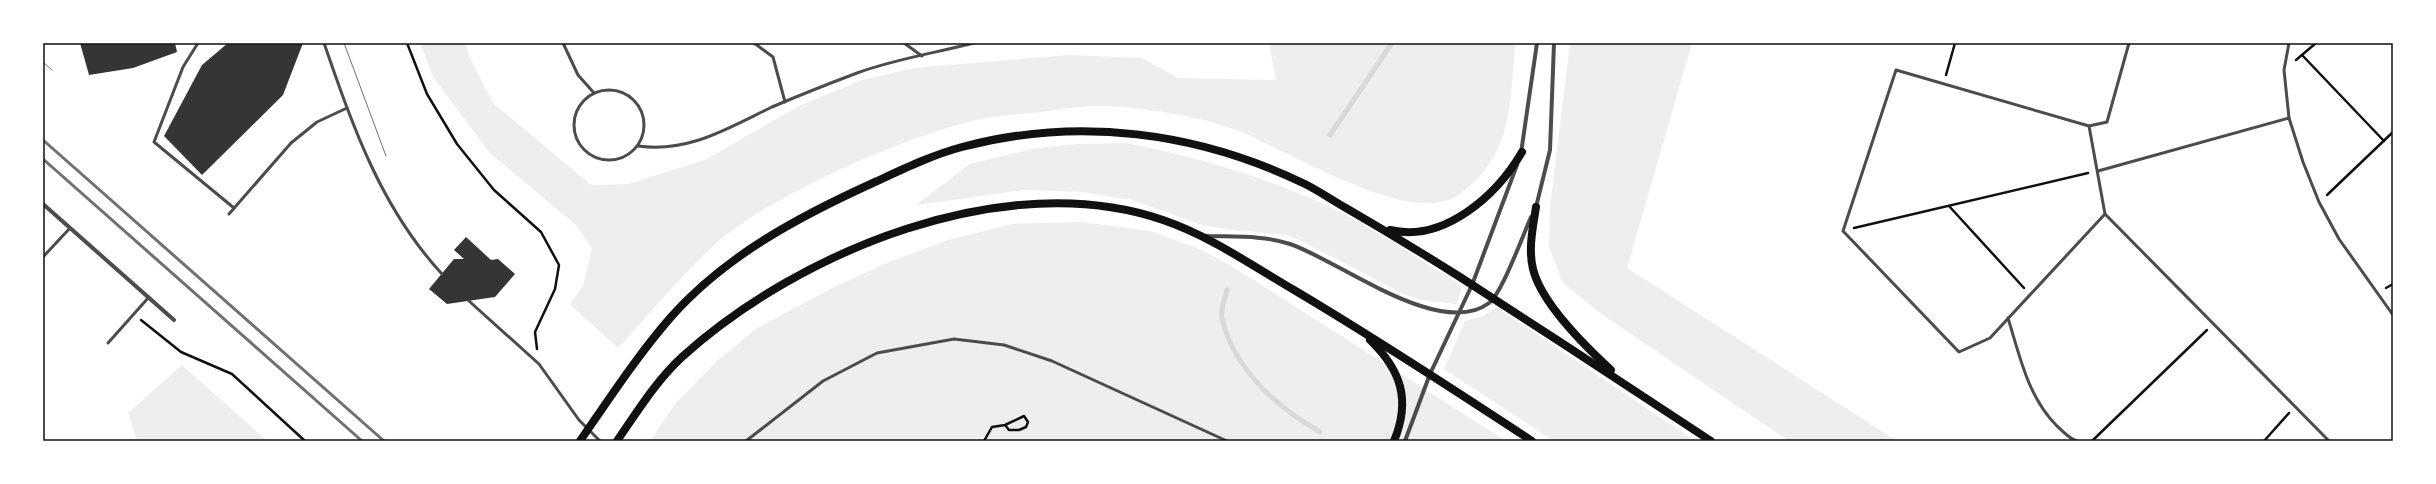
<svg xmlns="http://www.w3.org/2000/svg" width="2436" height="484" font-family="'Times New Roman',serif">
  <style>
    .green { fill: #eee }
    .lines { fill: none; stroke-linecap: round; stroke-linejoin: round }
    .stream { stroke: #d9d9d9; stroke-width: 5 }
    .building { fill: #353535 }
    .path { stroke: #111; stroke-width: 2.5 }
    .service { stroke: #4c4c4c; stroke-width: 3 }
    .minor { stroke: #4c4c4c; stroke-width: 4 }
    .secondary { stroke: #111; stroke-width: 8 }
    .tram { stroke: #707070; stroke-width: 1 }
    .rail { stroke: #707070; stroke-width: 3 }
    .neatline { fill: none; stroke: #111; stroke-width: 1.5 }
  </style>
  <rect width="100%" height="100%" fill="#fff"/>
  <g class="green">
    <path d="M420 43H465L470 58 493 103 591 185 628 184 705 160 801 105 862 80 914 68 1069 55 1142 58 1178 78 1276 80 1269 43H1515C1511 91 1513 141 1478 178 1470 186 1462 194 1451 199 1401 221 1289 151 1239 131 1201 116 1133 105 1092 106 1072 107 1051 111 1031 113 1013 115 994 116 976 120 921 134 867 156 816 181 783 198 749 216 721 239 684 272 652 311 618 348L570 304 583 286 592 248 577 226 489 152 433 77Z"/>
    <polygon points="1570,43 1692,43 1627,268 1897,441 1789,441 1603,315 1563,283 1549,247 1550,207"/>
    <path d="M1126 143C1199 157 1273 179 1340 212 1380 232 1423 262 1462 286L1457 304 1422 300 1403 294 1302 241 1286 235 1224 229 1199 224 1132 200 1081 192 1025 190 916 205 970 164 1031 149 1077 144Z"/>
    <polygon points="1080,222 1150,231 1200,249 1233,267 1506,441 650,441 675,404 717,361 756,329 832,288 889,262 948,240 1011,224"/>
    <polygon points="1496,307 1695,441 1554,441 1444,369 1465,321 1484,316"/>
    <polygon points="182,365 267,441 137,441 128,413"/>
  </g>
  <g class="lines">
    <g class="stream">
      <polyline points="1330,135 1392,43"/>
      <path d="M1227 290C1225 299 1220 310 1222 319 1235 370 1277 407 1320 432"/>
    </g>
  </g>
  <g class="building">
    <polygon points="80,43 175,43 177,52 133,68 89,75"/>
    <polygon points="228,43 303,43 283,95 202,175 164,136 202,65"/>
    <polygon points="466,237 491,260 498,259 515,274 495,297 447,304 429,289 454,259 464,259 454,250"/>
  </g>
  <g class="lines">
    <g class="path">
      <polyline points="407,43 427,94 457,144 494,190 541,232 559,265 555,289 535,332 537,349"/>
      <polyline points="2302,55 2384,141"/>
      <polyline points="2296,60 2316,43"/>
      <polyline points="1946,75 1955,43"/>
      <polyline points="2327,195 2393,132"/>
      <polyline points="1949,206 2024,288"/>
      <polyline points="1854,228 2088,173"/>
      <polyline points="2386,288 2393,284"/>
      <polyline points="141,320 181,352 232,374 305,441"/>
      <polyline points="984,441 992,427 1005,425 1024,416 1028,422 1026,427 1019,430 1009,430 1005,425"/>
      <polyline points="2092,441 2207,330"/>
      <polyline points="2264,441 2289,413"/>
    </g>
    <g class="service">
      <polyline points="198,43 183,67 154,142 234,208"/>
      <path d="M324 43C353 127 381 208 442 274"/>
      <polyline points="563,43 578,75 594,93"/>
      <polyline points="754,43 773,57 785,102"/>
      <polyline points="904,43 922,56"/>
      <polyline points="2289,43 2284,70 2289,118 2303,162 2319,202 2339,239 2393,315"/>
      <polygon points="1896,70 2089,126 2105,214 1990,338 1959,352 1843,231"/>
      <circle cx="609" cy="125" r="35"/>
      <polyline points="2089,126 2107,122 2129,43"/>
      <path d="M638 146C689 153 728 128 772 107 800 95 828 84 857 73 895 59 935 53 974 43"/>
      <polyline points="2098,171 2289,118"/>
      <polyline points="229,214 291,143 317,122 347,108"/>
      <polyline points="2105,214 2329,441"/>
      <polyline points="43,257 70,228"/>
      <polyline points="469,301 539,364 579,420 600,441"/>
      <path d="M2008 318C2020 357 2028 397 2057 426 2064 432 2068 438 2077 441"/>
      <polyline points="108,343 149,297"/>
      <polyline points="746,441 823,381 877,353 954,339 1004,345 1052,361 1227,441"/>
    </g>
    <g class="minor">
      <polyline points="1521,153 1537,43"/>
      <polyline points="43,204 174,320"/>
      <polyline points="1536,207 1550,150 1554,43"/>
      <path d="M1206 236C1233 237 1264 235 1290 244 1338 260 1440 340 1489 303 1502 293 1523 235 1531 217"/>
      <polyline points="1405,441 1430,374 1472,285 1517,165"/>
    </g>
    <g class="secondary">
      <path d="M1536 207C1533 227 1528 249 1533 269 1541 302 1585 346 1611 370"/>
      <path d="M1390 230C1444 243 1497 195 1522 152"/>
      <path d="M1370 340C1401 370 1411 400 1394 441"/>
      <path d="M580 441C609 399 637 356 671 317 726 255 800 216 875 182 903 169 932 155 962 147 1078 116 1198 132 1305 184 1319 191 1332 200 1346 208 1384 230 1422 253 1460 277 1544 331 1628 386 1711 441"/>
      <path d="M617 441C637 412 656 381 682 357 799 251 1006 166 1163 220 1210 236 1251 265 1294 290 1375 338 1453 389 1532 441"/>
    </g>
    <g class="tram">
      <polyline points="344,43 386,156"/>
      <polyline points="43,62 52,70"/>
    </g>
    <g class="rail">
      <polyline points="43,140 384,441"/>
      <polyline points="43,159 362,441"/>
    </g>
  </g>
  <rect width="2436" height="484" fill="none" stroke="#ffffff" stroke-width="88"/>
  <rect x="44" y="44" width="2348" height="396" class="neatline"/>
</svg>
